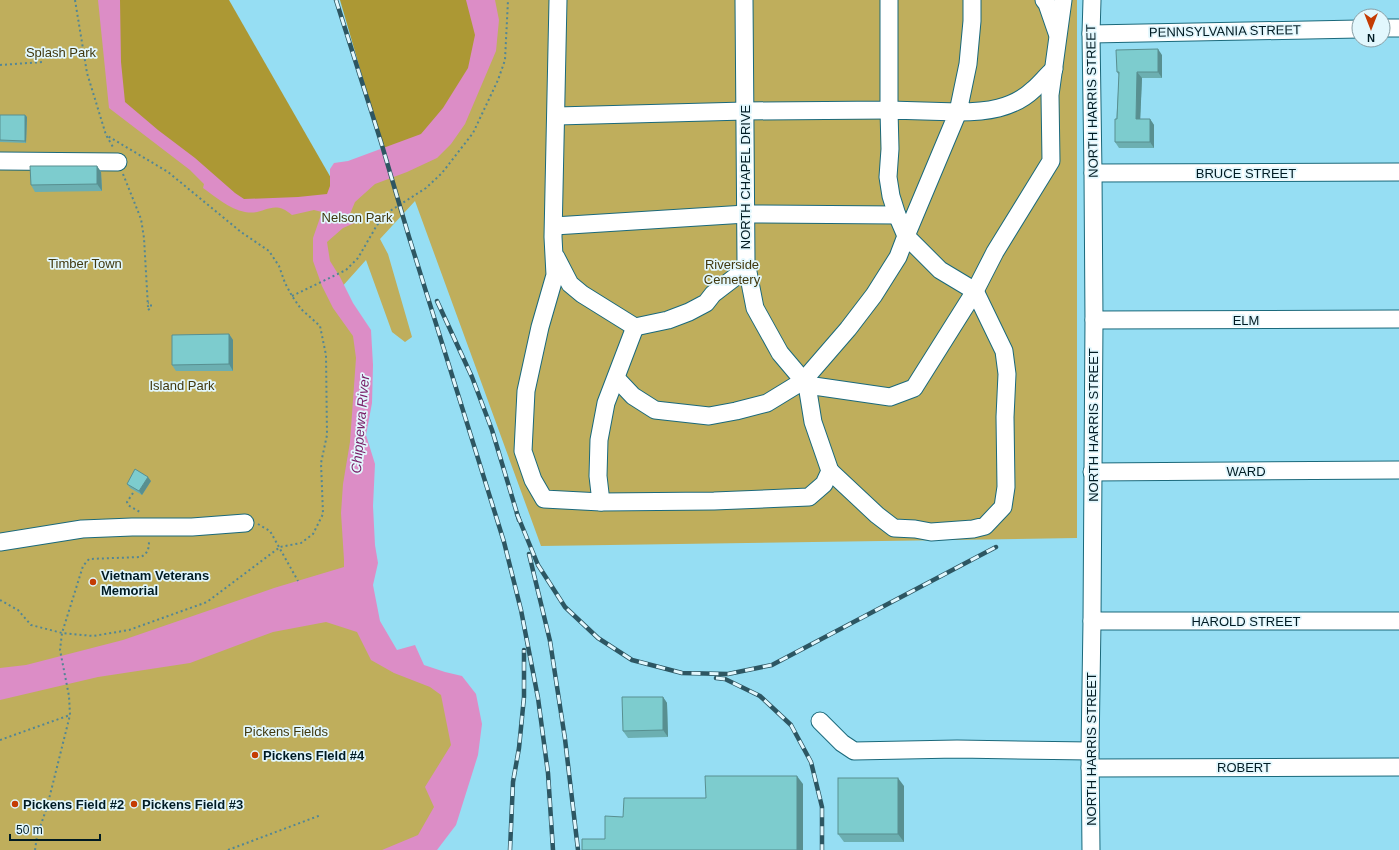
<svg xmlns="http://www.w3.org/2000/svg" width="1399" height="850" font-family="Helvetica,sans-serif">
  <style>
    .green { fill: #bfae5c }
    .forest { fill: #ac9834 }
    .water { fill: #dc8dc6 }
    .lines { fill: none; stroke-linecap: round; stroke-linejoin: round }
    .minor-casing { stroke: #1b697b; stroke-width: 19 }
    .path { stroke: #528695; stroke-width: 2; stroke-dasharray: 2 3; stroke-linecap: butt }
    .minor { stroke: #fff; stroke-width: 17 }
    .rail-casing { stroke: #2d5662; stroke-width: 4.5 }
    .rail { stroke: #e2f7fd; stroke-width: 3; stroke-dasharray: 9; stroke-linecap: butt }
    .wall { fill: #6cafb1 }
    .shaded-wall { fill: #588f90 }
    .building { fill: #7dccce; stroke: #588f90 }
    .poi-dot { fill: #c43c04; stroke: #e2f7fd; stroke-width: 1.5 }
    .labels { text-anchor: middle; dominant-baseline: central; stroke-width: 3.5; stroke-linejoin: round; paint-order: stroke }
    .street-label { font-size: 13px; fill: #001b23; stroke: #e2f7fd }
    .park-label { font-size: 13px; fill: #41380e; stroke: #e2f7fd }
    .poi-label { font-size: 13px; font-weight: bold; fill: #001b23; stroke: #e2f7fd; text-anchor: start }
    .water-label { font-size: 14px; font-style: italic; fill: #781c66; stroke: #e2f7fd }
  </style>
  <rect width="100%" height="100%" fill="#96def3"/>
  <polygon class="green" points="0,0 105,0 243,204 401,158 484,0 1077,0 1077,538 541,546 415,201 380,239 388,254 412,337 405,342 392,332 366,260 340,289 369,339 352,512 378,653 459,689 472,725 420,841 400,850 0,850"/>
  <g class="forest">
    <polygon points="105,0 229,0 339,192 329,199 242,204 116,106"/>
    <polygon points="340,0 484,0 467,91 388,165"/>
  </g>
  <path class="water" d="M98 0H120L121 62 125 102 158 130 195 158 235 193 244 199 298 197 327 194 330 186V169L334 163 348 161 421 134 443 108 468 68 475 35 466 0H495L499 20 496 51 465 124 451 144 437 158 407 172 375 184 355 202 350 214 357 222 343 228 327 242 330 261 340 277 353 303 371 330 373 365 372 403 366 435 375 464 373 506 375 545 378 563 373 585 380 621 397 650 415 645 424 665 445 672 462 676 476 694 482 724 478 755 456 825 437 850H382L418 835 434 807 425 787 451 745 441 695 430 687 394 673 371 660 357 632 326 622 273 632 190 663 98 677 0 700V668L26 665 123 640 274 588 344 567V560L341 513 343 484 350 442 356 358 353 336 333 308 322 286 313 261V238L322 212 314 210 292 215C272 198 265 216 245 212 229 209 216 197 203 188L204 184 190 170 109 108Z"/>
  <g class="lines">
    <defs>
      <g id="minor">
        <polyline points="558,0 553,237 555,275 540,327 526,391 523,451 533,480 544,499 601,502 714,501 809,497 824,484 830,471 813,422 807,385 780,353 755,308 746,262 744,0"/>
        <path d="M972 0V21L968 64 958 112C986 112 1013 109 1034 89 1041 83 1047 75 1054 69"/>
        <polyline points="1044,0 1047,4 1057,33"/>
        <polyline points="1383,28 1399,28"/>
        <polyline points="1091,34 1359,29"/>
        <polyline points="557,116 745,111 889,110 889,0"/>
        <polyline points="0,161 118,162"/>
        <polyline points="1093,173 1399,172"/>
        <polyline points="554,226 746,214 897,215"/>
        <polyline points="556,257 570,284 582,294 635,327 668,320 689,312 706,303 713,294 747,268"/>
        <polyline points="1094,320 1399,319"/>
        <polyline points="616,378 633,396 655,410 709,416 736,411 767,403 803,381 848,329 874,295 898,257 906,236 897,215 891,196 888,177 890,149 889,110 958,112 906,236 940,270 975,291 1004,351 1007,374 1005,417 1006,487 1003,507 985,526 973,529 931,532 915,529 894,528 877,515 830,471"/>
        <polyline points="807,385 890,397 914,388 975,291 995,252 1051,161 1050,95 1063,0"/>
        <polyline points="1092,472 1399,470"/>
        <polyline points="601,502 598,476 599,440 606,403 635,327"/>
        <polyline points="0,542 82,529 132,527 192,527 245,523"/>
        <polyline points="1092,621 1399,621"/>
        <polyline points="820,721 842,743 854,751 957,749 1090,751"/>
        <polyline points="1090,768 1399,767"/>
        <polyline points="1091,850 1090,751 1092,621 1094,320 1093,173 1091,34 1092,0"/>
      </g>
    </defs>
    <use href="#minor" class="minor-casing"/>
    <g class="path">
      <polyline points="75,0 87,73 106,135 113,147"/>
      <polyline points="0,65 43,62"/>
      <polyline points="123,174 141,219 144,238 148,307"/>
      <polyline points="292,296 346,270 358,258 377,225 390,211 426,188 442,173 473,133 498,80 505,60 508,0"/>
      <polyline points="148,310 151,308 151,304 148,303"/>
      <polyline points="133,493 127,502 128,505 140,512"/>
      <polyline points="258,524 270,531 298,581"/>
      <polyline points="0,600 18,610 31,625 62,633 93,636 129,630 207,602 280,547 301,543 313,534 323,514 321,463 327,435 326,355 320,326 301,309 292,296 285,283 279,266 269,251 241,232 168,172 106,135"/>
      <polyline points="0,740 70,715"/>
      <path d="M35 850 37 836 47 807 70 715 69 696 60 650 62 633 83 566 89 559 141 557C148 553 149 549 149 540"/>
      <polyline points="228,850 321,815"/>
    </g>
    <use href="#minor" class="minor"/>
    <defs>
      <g id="rail">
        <polyline points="336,0 381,142 409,237 504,542 521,610 538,698 548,773 553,850"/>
        <polyline points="437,301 472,377 492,430 519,520"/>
        <polyline points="517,514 538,565 565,607 598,638 632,660 682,673 728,674 772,665 996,547"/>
        <polyline points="529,554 550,641 565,739 578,850"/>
        <polyline points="716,678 725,679 760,696 791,725 811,762 822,807 822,850"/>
        <polyline points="510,850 513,782 519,748 524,697 524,650"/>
      </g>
    </defs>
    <use href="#rail" class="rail-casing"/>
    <use href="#rail" class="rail"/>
  </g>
  <g class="wall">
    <polygon points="1162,55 1162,78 1142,78 1140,119 1150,119 1154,125 1154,148 1119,148 1115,142 1119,75 1117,72"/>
    <polygon points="0,115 25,115 27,117 26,143 0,142"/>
    <polygon points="97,166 101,172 102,191 35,192 31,185"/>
    <polygon points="229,334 233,340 233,371 176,371 172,365"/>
    <polygon points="151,481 142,495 130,488 127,484"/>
    <polygon points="663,697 667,703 668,737 628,738 623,731"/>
    <polygon points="904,786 904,842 844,842 838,834"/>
  </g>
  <g class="shaded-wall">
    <polygon points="1158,49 1162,55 1162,78 1158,72"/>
    <polygon points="1137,72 1142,78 1140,125 1136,119"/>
    <polygon points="25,115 27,117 26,143 25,141"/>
    <polygon points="1150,119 1154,125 1154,148 1150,142"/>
    <polygon points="97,166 101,172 102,191 97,184"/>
    <polygon points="229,334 233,340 233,371 229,364"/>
    <polygon points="148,477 151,481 142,495 139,491"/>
    <polygon points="663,697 667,703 668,737 663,730"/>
    <polygon points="797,776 803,784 803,850 797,850"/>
    <polygon points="898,778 904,786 904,842 898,834"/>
  </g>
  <g class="building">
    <polygon points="1158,49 1158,72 1137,72 1136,119 1150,119 1150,142 1115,142 1115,119 1117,119 1119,72 1117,72 1116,50"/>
    <polygon points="0,115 25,115 25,141 0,140"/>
    <polygon points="30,166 97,166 97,184 31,185"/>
    <polygon points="229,334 229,364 172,365 172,335"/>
    <polygon points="135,469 148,477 139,491 127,484"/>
    <polygon points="622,697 663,697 663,730 623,731"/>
    <polygon points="705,776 797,776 797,850 582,850 582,839 605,839 605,816 623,817 624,798 706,798"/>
    <rect x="838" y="778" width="60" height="56"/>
  </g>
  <g class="poi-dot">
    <circle cx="93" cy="582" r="4"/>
    <circle cx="255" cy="755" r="4"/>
    <circle cx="15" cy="804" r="4"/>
    <circle cx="134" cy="804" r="4"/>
  </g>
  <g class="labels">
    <g class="street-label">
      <text transform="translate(1225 31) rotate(-1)">PENNSYLVANIA STREET</text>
      <text transform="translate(1092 101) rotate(-91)">NORTH HARRIS STREET</text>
      <text x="1246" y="173">BRUCE STREET</text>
      <text transform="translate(745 177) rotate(-90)">NORTH CHAPEL DRIVE</text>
      <text x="1246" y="320">ELM</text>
      <text transform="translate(1093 425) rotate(-90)">NORTH HARRIS STREET</text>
      <text x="1246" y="471">WARD</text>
      <text x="1246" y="621">HAROLD STREET</text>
      <text transform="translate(1091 749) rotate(-90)">NORTH HARRIS STREET</text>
      <text x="1244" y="767">ROBERT</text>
    </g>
    <g class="park-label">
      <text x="61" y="52">Splash Park</text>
      <text x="357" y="217">Nelson Park</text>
      <text x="85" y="263">Timber Town</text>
      <text x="732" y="264">Riverside<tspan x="732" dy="15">Cemetery</tspan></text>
      <text x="182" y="385">Island Park</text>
      <text x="286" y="731">Pickens Fields</text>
    </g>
    <g class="poi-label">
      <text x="101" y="575">Vietnam Veterans<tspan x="101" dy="15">Memorial</tspan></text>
      <text x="263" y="755">Pickens FIeld #4</text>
      <text x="23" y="804">Pickens Field #2</text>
      <text x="142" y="804">Pickens Field #3</text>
    </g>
    <g class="water-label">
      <text transform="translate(360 424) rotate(-85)">Chippewa River</text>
    </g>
  </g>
  <g transform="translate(1371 28) rotate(180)"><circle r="19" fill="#e2f7fd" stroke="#889fa6"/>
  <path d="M0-3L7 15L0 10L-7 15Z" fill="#c43c04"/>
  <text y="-6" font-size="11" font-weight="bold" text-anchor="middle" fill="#001b23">N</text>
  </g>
  <path d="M10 834v6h90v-6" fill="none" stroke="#001b23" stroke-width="2"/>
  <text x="16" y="834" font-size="12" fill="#001b23" stroke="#e2f7fd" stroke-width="3" paint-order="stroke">50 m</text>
</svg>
